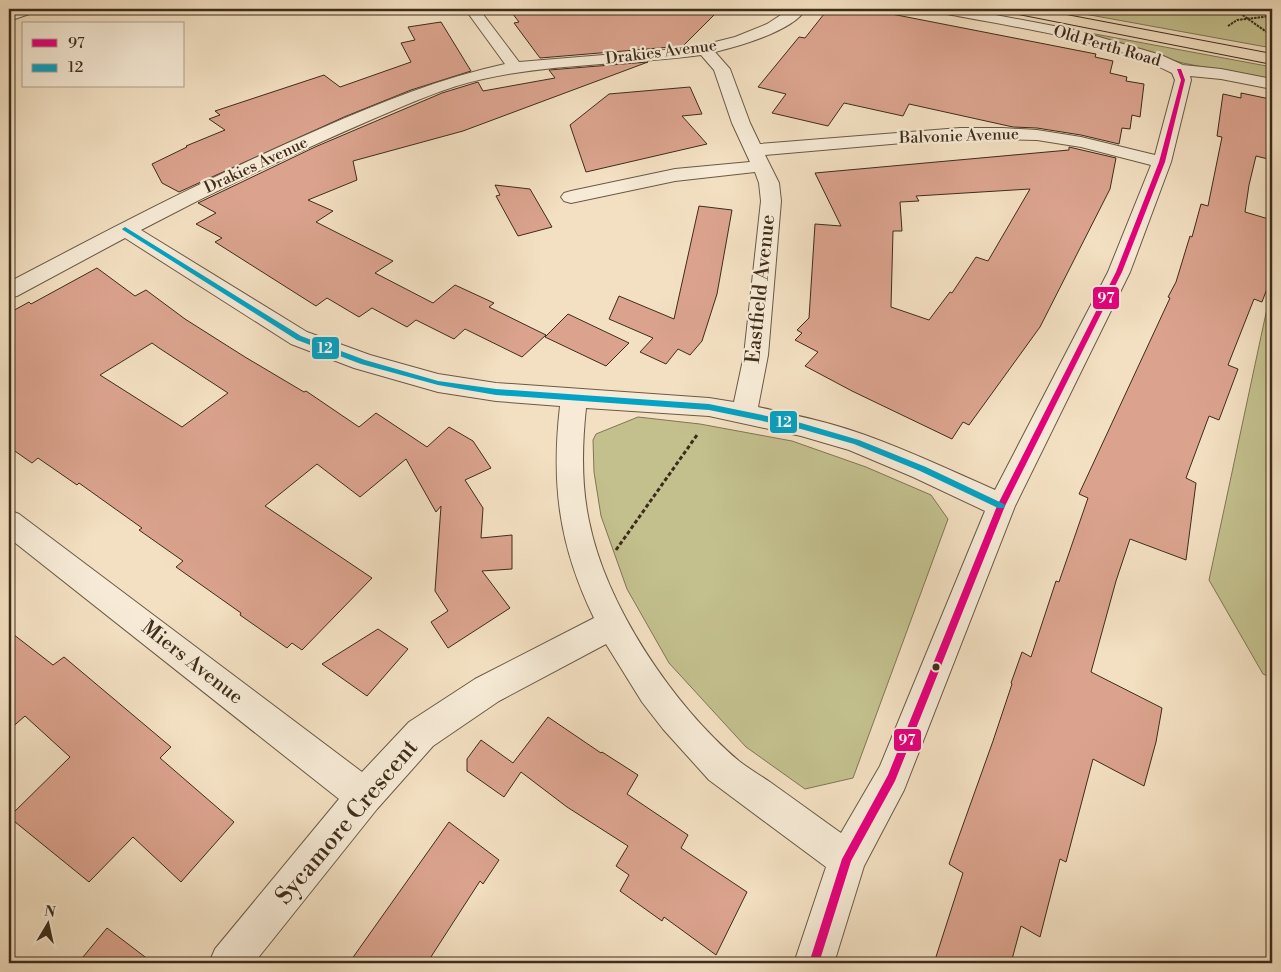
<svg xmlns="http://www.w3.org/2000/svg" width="1281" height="972" font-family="'Libre Bodoni',serif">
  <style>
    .green { fill: #c3c08e; stroke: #807654 }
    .building { fill: #dba38e; stroke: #3e2c1a; fill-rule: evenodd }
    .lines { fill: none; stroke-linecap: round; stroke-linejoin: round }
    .minor-casing { stroke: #6b5944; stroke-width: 2 }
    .major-casing { stroke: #3e2c1a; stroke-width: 2 }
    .path-far1 { stroke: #3e2c1a; stroke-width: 2; stroke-dasharray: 2.5 1; stroke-linecap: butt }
    .path { stroke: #3e2c1a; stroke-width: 3; stroke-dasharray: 4 2.5; stroke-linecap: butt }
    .minor { fill: #f7ebd7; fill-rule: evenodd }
    .major { fill: #f3e0c2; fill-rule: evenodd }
    .bus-1-casing { stroke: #f7ebd7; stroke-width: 3 }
    .bus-2-casing { stroke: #f7ebd7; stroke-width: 3 }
    .bus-1 { fill: #e5007d; fill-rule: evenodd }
    .bus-2 { fill: #03a3c5; fill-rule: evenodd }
    .bus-dot { fill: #3e2c1a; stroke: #f7ebd7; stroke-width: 2 }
    .labels { text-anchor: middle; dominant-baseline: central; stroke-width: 4.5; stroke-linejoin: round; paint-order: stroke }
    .far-street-label { font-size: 16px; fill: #3e2c1a; stroke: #f7ebd7 }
    .street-label { font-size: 20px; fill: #3e2c1a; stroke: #f7ebd7 }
    .near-street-label { font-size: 24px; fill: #3e2c1a; stroke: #f7ebd7 }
    .line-badge { stroke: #f7ebd7; stroke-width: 2 }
    .badge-label { font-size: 14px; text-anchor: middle; font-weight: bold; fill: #fff }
  </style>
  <rect width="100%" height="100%" fill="#f3e0c2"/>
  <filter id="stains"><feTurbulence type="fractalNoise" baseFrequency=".004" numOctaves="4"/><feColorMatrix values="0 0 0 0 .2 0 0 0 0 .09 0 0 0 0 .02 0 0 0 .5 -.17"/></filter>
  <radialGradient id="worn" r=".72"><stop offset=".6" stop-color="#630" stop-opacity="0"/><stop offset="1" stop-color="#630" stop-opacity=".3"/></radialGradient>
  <g class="green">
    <polygon points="951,9 961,9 1272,67 1272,81 1183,63 1077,33"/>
    <polygon points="1057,9 1272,9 1272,48"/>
    <polygon points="1272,285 1272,678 1263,674 1209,580"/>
    <polygon points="638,417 700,424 792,441 866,467 931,495 948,519 853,778 805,789 746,747 669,663 627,589 601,516 594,472 593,440 596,434"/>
  </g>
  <g class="building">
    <polygon points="509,9 720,9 683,46 540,58 514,23 519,22"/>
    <polygon points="828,9 866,9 1096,54 1095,57 1113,61 1110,73 1127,77 1126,81 1144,84 1140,117 1132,115 1130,129 1122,128 1119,144 1081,135 1037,128 1013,127 909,104 903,116 844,103 828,126 772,113 786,94 758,87 799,37 805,38"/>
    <polygon points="441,22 471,71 411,90 344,117 179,192 162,183 152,164 187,147 186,146 225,130 209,119 220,115 215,111 324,75 340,87 411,62 401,43 415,40 408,27"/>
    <polygon points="648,62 463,131 353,161 357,180 308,200 333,211 316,222 393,261 375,273 433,303 455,285 494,303 489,307 546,335 522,357 465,329 454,339 416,320 407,327 372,308 359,317 327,298 316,306 215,242 222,238 196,224 216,213 198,203 315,147 442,93 478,82 483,91 555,78 549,70"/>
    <polygon points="690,87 702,114 682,116 707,144 586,172 570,125 609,94"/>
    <polygon points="1241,93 1270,99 1270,105 1272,105 1272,160 1256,156 1249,185 1245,212 1272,220 1272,275 1262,302 1254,299 1228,365 1238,369 1219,420 1209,416 1186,478 1196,483 1186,560 1130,539 1116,581 1091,672 1162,708 1156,742 1144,786 1093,759 1066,862 1060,859 1040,937 1021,926 1011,963 934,963 963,873 949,864 993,741 1012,684 1011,683 1022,652 1031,657 1056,581 1059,582 1088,498 1079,494 1170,298 1168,297 1176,282 1190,236 1192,237 1201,204 1208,206 1222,137 1217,136 1223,94 1241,98"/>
    <path d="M1069 147 1116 158 1110 189 1040 327 969 425 963 422 952 439 852 391 805 366 818 352 795 340 802 333 797 330 809 318 815 224 841 226 815 173 1069 150ZM1030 189 988 261 976 257 952 293 950 292 929 320 891 307 893 231H902L900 202 919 201 916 196Z"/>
    <polygon points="495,185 530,189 552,227 518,236 496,196 500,195"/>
    <polygon points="699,206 732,210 717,294 702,341 690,355 678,349 666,364 640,352 653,338 609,319 619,296 674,319"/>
    <path d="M97 268 135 296 146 290 185 319 245 357 304 392 306 391 359 427 376 413 427 447 449 427 473 441 491 468 465 480 483 508 481 538 512 535V569L482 571 510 608 448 648 431 622 448 611 435 591 441 506 436 512 406 459 360 497 317 464 265 506 372 578 302 650 292 643 287 648 240 615 241 613 176 567 183 561 139 530 142 528 79 483 77 485 38 458 32 463 9 447V313L29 302 31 304ZM152 343 159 348 228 393 182 427 100 375Z"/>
    <polygon points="568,314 629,343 606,366 545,337"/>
    <polygon points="378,629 408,649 367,696 322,664"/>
    <polygon points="9,631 53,665 64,657 171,747 160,758 234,822 181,882 133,837 89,882 9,817 70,757 25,716 9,730"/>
    <polygon points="548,717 601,753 602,752 638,775 627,794 688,835 681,848 747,892 716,955 664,917 662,921 620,891 629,875 616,866 628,846 567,807 521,772 504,797 467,771 467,759 481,740 513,763"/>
    <polygon points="449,822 499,860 483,884 480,881 427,963 349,963"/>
    <polygon points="107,928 153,963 78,963"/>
  </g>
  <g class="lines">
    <defs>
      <g id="minor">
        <polygon points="17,9 37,9 35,12 9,21 9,12"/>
        <path d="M465 9H479L519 62 664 50 703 45 735 37 767 24 790 9H806C793 31 739 46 715 52L730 69 750 123 760 144 960 128H1003L1037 130 1081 137 1155 155 1175 80 1172 73C1103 38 1017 28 942 13L937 12 935 9H964L1075 30 1161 55 1183 65 1221 69 1272 79V89L1221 79 1190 76 1191 80 1171 162 1130 272 1015 506 904 790 864 866 834 963H794L826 867 709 780 663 729 642 702 606 644 499 701 433 746 377 809 254 963H209L215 949 339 799 9 538V510L19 514 362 772 409 722 475 679 594 618C559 546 551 485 560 406L496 401 438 392 354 368 291 344 125 238 17 296 9 298V282C112 228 215 174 322 128 382 102 441 78 505 64ZM701 55 714 70 732 123 750 162 675 169 571 191 564 193 561 197 564 201 571 203 675 181 755 172 759 183 761 201 744 355 734 402 709 398 496 383 438 374 370 355 307 332 141 230C217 190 294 153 373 119 409 104 445 87 483 79 554 63 628 65 701 55ZM960 138 1037 140 1081 147 1151 165 1108 272 995 490C952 471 910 451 865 435 830 422 794 415 758 407L768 355 781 201 779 183 765 155ZM586 408 709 416 801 436 849 450 913 477 985 511 880 766 841 833C817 816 794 799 770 782 760 775 749 769 739 761 673 705 606 606 589 521 581 484 582 445 586 408Z"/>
      </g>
      <polygon id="major" points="1006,9 1035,9 1272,54 1272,64 1013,13 1008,12"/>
    </defs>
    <use href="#minor" class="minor-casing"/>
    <use href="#major" class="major-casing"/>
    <g class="path-far1">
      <polyline points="1234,9 1268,33"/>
      <polyline points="1228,26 1237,20 1272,16"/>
    </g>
    <polyline class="path" points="616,550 697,435"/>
    <use href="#minor" class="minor"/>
    <use href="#major" class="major"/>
    <defs>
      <polygon id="bus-1" points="1177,69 1181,69 1185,80 1165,162 1122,272 1005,506 895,781 851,861 819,963 809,963 842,859 888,775 997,506 1116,272 1159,162 1181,80"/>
      <polygon id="bus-2" points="125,227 301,336 365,360 438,381 496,389 709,404 801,423 859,440 926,467 1004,504 1005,506 1004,508 998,508 920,471 854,444 801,429 709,410 496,395 438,385 361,364 297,340 123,230 122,229"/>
    </defs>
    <use href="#bus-1" class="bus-1-casing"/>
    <use href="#bus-2" class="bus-2-casing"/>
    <use href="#bus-1" class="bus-1"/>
    <use href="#bus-2" class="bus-2"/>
  </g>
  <circle class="bus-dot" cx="936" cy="667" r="4.5"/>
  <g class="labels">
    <g class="far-street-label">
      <text transform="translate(1107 46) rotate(16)">Old Perth Road</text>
      <text transform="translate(661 52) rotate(-7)">Drakies Avenue</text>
      <text transform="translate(959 136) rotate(-2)">Balvonie Avenue</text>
      <text transform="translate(256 165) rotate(-25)">Drakies Avenue</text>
    </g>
    <g class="street-label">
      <text transform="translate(761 289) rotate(-84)">Eastfield Avenue</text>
      <text transform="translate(192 663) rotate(38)">Miers Avenue</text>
    </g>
    <g class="near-street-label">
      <text transform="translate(347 822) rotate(-50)">Sycamore Crescent</text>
    </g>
  </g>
  <g class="line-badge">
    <rect x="1092" y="286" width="28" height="24" rx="5" fill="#e5007d"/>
    <rect x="311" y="336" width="29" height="24" rx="5" fill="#03a3c5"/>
    <rect x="769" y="410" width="29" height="24" rx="5" fill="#03a3c5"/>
    <rect x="893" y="728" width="29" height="24" rx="5" fill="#e5007d"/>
  </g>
  <g class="badge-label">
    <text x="1106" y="303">97</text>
    <text x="325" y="353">12</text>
    <text x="784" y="427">12</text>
    <text x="907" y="745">97</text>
  </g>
  <rect width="1281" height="972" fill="none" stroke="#f3e0c2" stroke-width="30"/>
  <rect x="10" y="10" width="1261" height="952" fill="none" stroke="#3e2c1a" stroke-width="2.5"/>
  <rect x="15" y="15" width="1251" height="942" fill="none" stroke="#3e2c1a"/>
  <rect x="22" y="22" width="162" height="65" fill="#f7ebd7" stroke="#ad9f8b"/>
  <rect x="32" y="39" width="25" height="8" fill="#e5007d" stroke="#ad9f8b"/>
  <text x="68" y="48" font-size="15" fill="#3e2c1a">97</text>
  <rect x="32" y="64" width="25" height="8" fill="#03a3c5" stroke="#ad9f8b"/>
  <text x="68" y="72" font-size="15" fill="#3e2c1a">12</text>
  <g transform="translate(48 924) rotate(9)" stroke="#f7ebd7" stroke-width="4" paint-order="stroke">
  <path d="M0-4L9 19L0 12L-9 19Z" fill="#3e2c1a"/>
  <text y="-8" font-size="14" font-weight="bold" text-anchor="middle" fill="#3e2c1a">N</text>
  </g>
  <rect width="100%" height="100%" filter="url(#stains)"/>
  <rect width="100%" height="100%" fill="url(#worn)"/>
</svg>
